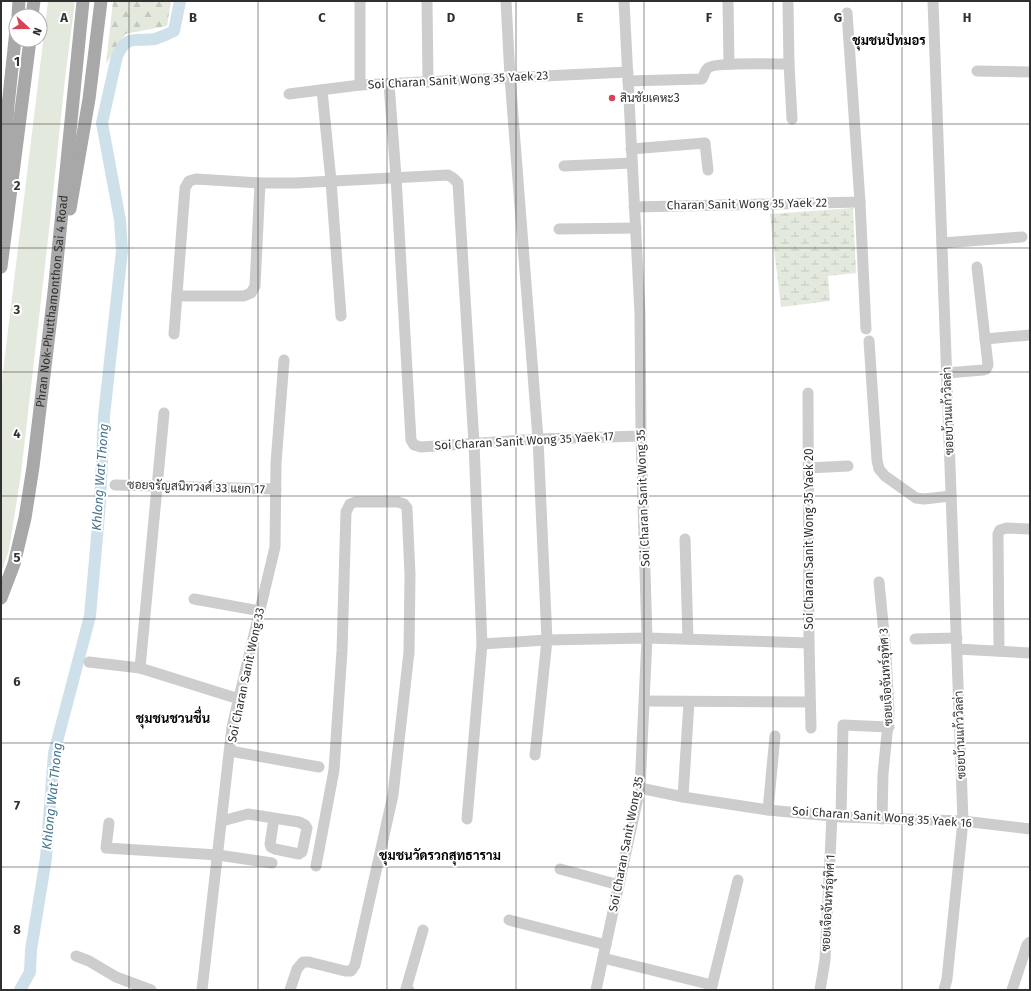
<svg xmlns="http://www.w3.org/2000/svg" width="1031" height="991" font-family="'Fira Sans',Sarabun,sans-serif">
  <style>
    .grass { fill: #e4e9dd }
    .forest { fill: url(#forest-firs) }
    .wetland { fill: url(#wetland-marsh) }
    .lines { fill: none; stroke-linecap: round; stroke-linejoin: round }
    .canal { stroke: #cee1ea; stroke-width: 12 }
    .minor { stroke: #cdcdcd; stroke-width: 11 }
    .major { stroke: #a8a8a8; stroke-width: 13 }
    .grid { fill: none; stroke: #303030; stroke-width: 1; stroke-opacity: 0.55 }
    .poi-dot { fill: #d74357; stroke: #fff; stroke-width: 1.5 }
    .labels { text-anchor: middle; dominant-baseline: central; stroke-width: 4; stroke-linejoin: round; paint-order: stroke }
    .street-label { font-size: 12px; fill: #303030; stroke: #fff }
    .poi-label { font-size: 12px; fill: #303030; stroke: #fff; text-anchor: start }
    .neighbourhood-label { font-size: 13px; font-weight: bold; fill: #000; stroke: #fff }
    .water-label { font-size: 13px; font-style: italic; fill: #45758c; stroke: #fff }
    .grid-label { font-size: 13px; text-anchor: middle; font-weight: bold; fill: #303030; stroke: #fff; stroke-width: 4; stroke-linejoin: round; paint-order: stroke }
  </style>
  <defs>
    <pattern id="forest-firs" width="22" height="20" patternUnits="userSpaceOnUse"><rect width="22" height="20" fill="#e4e9dd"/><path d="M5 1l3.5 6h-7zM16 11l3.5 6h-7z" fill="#c4c8be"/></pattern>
    <pattern id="wetland-marsh" width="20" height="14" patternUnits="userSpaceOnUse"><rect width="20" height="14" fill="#e4e9dd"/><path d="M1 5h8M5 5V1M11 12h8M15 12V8" fill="none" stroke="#c4c8be"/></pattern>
  </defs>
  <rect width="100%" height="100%" fill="#fff"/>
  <polygon class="grass" points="48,1 75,1 65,79 50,222 21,474 9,550 1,573 1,388"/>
  <polygon class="forest" points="113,1 171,1 167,26 125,34 106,64"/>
  <polygon class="wetland" points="853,208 856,273 828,276 830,301 781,307 770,214"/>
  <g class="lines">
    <path class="canal" d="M20 990 30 972 31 950 46 858 54 753 90 616 100 503 104 416 122 251 120 220 102 123 117 56C128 33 136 42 155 39 161 37 168 34 174 31L180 1"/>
    <g class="minor">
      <polyline points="427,1 428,82"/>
      <polyline points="506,1 510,77 538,439 547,640 535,755"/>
      <polyline points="728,1 729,64"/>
      <polyline points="933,1 963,821 947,979 944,990"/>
      <polyline points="788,4 789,64 792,119"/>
      <polyline points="847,13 860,202 866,329"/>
      <polyline points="977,71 1030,72"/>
      <path d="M628 81 702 79C704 76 705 70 708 68 714 62 776 64 789 64"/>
      <polyline points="389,84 396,177 411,440 414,445 421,447 538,439 641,436"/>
      <polyline points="360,85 360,1"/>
      <polyline points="322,90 331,181 341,316"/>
      <polyline points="289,94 360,85 628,72"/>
      <polyline points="631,149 705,143 708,170"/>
      <polyline points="564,166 632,163"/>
      <polyline points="634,207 860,202"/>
      <polyline points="559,229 636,228"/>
      <polyline points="942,243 1022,237"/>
      <polyline points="177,296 244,296 251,293 255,286 260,183"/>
      <polyline points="174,334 185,188 189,181 196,179 260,183 296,183 448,175 453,178 458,183 474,443 482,644 467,819"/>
      <polyline points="985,339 1030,335"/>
      <polyline points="869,341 877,460 879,469 885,476 916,498 924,499 951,496"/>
      <polyline points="947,373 983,370 986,369 988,365 977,267"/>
      <polyline points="164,413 140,668 239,699"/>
      <polyline points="808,468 848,466"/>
      <polyline points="115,485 276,489"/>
      <polyline points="685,539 688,639"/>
      <polyline points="879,582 886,654 889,714 883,774 882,819"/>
      <polyline points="194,599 260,611"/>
      <polyline points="915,639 957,638"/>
      <polyline points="809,643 811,728"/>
      <polyline points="482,644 547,640 647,638 809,643 808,393"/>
      <polyline points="957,649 1030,653"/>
      <polyline points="999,651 998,534 1000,530 1007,528 1030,529"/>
      <polyline points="89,662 140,668"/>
      <polyline points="645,701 810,702"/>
      <polyline points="230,751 319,767"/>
      <polyline points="640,788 683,797 768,810 841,817 963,821 1030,829"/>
      <polyline points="683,797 689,702"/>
      <polyline points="768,810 775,736"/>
      <polyline points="841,817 843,725 889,727"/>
      <polyline points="222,821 248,814 299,822 305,825 307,828 302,852 299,854 275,849 271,847 270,844 274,818"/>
      <polyline points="109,823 106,848 218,855 272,863"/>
      <polyline points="560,869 619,885"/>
      <polyline points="509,920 606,945"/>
      <polyline points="76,956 89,961 116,977 151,990"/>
      <polyline points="603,958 712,985"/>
      <polyline points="202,990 232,727 275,547 276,463 284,360"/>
      <polyline points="290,990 297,969 303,962 309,962 345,971 351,971 355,965 393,795 409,652 410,575 407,508 404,504 398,502 355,502 350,504 346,512 342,651 334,770 316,866"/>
      <polyline points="409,990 406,989 423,930"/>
      <polyline points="596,990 640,788 647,638 641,436 640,314 624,1"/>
      <polyline points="711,990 738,880"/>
      <polyline points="820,990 825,960 832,816"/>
      <polyline points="1012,990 1027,945 1030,942"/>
    </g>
    <g class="major">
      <polyline points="18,16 19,1"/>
      <polyline points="32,16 34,1"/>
      <polyline points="1,207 8,106 16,30"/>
      <polyline points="70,209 89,99 101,1"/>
      <polyline points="1,267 30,40"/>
      <path id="s1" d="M1 598 14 564 25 518 33 467 54 292 83 1"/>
    </g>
  </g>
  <path class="grid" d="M129 1V990M258 1V990M387 1V990M516 1V990M644 1V990M773 1V990M902 1V990M1 124H1030M1 248H1030M1 372H1030M1 496H1030M1 619H1030M1 743H1030M1 867H1030"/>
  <circle class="poi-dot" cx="612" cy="98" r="4"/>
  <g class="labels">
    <g class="street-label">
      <text transform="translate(458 80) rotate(-3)">Soi Charan Sanit Wong 35 Yaek 23</text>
      <text transform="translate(747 204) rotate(-1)">Charan Sanit Wong 35 Yaek 22</text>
      <text stroke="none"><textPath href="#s1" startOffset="302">Phran Nok-Phutthamonthon Sai 4 Road</textPath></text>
      <text transform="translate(948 411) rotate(-92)">ซอยบ้านแก้ววิลล่า</text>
      <text transform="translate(524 441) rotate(-3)">Soi Charan Sanit Wong 35 Yaek 17</text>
      <text transform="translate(196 487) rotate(2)">ซอยจรัญสนิทวงศ์ 33 แยก 17</text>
      <text transform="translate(643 498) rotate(-92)">Soi Charan Sanit Wong 35</text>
      <text transform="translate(809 539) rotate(-90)">Soi Charan Sanit Wong 35 Yaek 20</text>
      <text transform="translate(246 675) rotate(-78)">Soi Charan Sanit Wong 33</text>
      <text transform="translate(886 677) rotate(-93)">ซอยเจือจันทร์อุทิศ 3</text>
      <text transform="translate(960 735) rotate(-92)">ซอยบ้านแก้ววิลล่า</text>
      <text transform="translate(882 817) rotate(4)">Soi Charan Sanit Wong 35 Yaek 16</text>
      <text transform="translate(626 844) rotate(-79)">Soi Charan Sanit Wong 35</text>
      <text transform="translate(828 903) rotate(-87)">ซอยเจือจันทร์อุทิศ 1</text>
    </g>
    <g class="poi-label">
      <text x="620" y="98">สินชัยเคหะ3</text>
    </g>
    <g class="neighbourhood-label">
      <text x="889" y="40">ชุมชนปัทมอร</text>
      <text x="173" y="718">ชุมชนชวนชื่น</text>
      <text x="440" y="855">ชุมชนวัดรวกสุทธาราม</text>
    </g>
    <g class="water-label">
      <text transform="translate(100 477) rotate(-86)">Khlong Wat Thong</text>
      <text transform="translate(52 796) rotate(-84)">Khlong Wat Thong</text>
    </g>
  </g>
  <g class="grid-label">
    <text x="64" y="22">A</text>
    <text x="193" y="22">B</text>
    <text x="322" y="22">C</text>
    <text x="451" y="22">D</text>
    <text x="580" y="22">E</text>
    <text x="709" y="22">F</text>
    <text x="838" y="22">G</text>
    <text x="967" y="22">H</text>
    <text x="17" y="66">1</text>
    <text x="17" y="190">2</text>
    <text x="17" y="314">3</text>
    <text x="17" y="438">4</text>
    <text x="17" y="562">5</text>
    <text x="17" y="686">6</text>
    <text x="17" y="810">7</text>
    <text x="17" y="934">8</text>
  </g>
  <rect width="1031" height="991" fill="none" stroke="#303030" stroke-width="4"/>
  <g transform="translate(28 28) rotate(111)"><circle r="19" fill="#ffffff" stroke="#acacac"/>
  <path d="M0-3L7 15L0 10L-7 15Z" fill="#d74357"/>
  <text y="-6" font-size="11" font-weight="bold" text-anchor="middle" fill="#303030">N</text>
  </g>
</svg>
